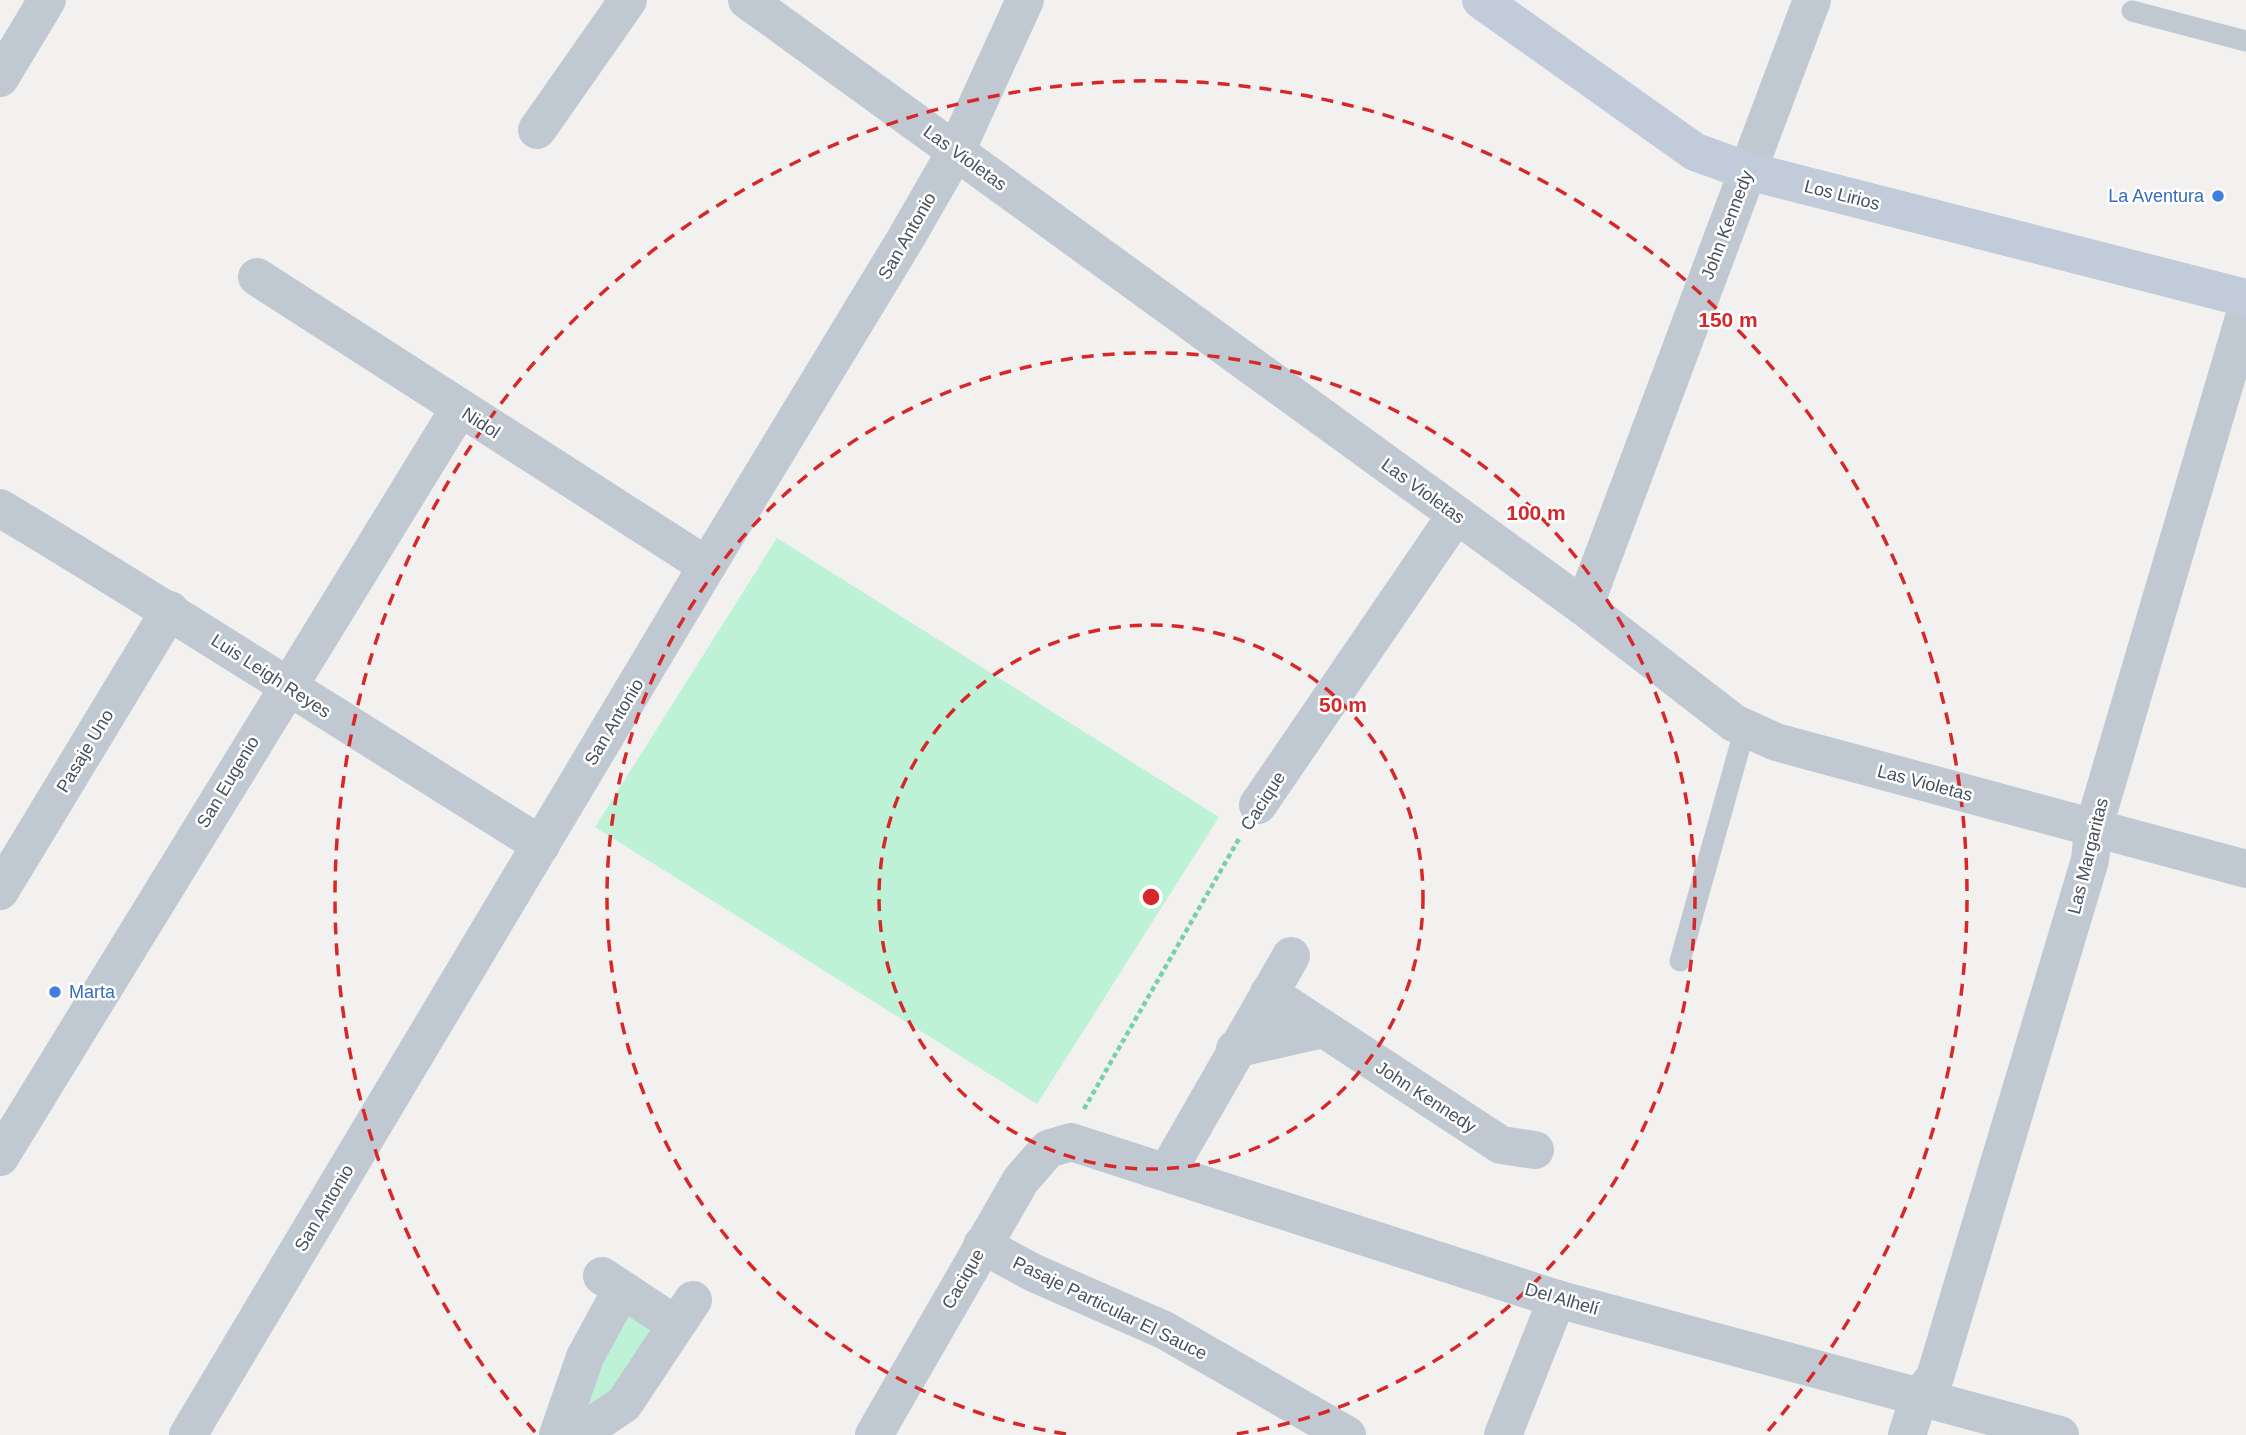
<svg xmlns="http://www.w3.org/2000/svg" width="2246" height="1435" font-family="Arial,sans-serif">
  <style>
    .green { fill: #bdf2d7 }
    .lines { fill: none; stroke-linecap: round; stroke-linejoin: round }
    .path { stroke: #73d2ac; stroke-width: 4.5; stroke-dasharray: 5 3.5; stroke-linecap: butt }
    .service { stroke: #c0c9d2; stroke-width: 21 }
    .minor { stroke: #c0c9d2; stroke-width: 38 }
    .secondary { stroke: #c2cbda; stroke-width: 38 }
    .ring { fill: none; stroke: #d62828; stroke-width: 3.5; stroke-dasharray: 12 9 }
    .shop-dot { fill: #3f7fe0; stroke: #fff; stroke-width: 2.5 }
    .labels { text-anchor: middle; dominant-baseline: central; stroke-width: 5; stroke-linejoin: round; paint-order: stroke }
    .street-label { font-size: 18px; fill: #47515f; stroke: #fff }
    .shop-label { font-size: 18px; fill: #366cbe; stroke: #fff; text-anchor: end }
    .centre { fill: #d62828; stroke: #fff; stroke-width: 3.5 }
    .ring-label { font-size: 21px; text-anchor: middle; font-weight: bold; fill: #d62828; stroke: #fff; stroke-width: 5; stroke-linejoin: round; paint-order: stroke }
  </style>
  <rect width="100%" height="100%" fill="#f3f0f0"/>
  <g class="green">
    <polygon points="777,538 1219,817 1037,1104 595,827"/>
    <polygon points="629,1313 655,1332 618,1393 583,1414 594,1367"/>
  </g>
  <g class="lines">
    <polyline class="path" points="1084,1109 1240,837"/>
    <g class="service">
      <polyline points="2132,11 2246,41"/>
      <polyline points="1680,961 1745,728"/>
    </g>
    <g class="minor">
      <polyline points="747,0 1584,607 1734,723 1776,742 2246,869"/>
      <polyline points="0,78 47,0"/>
      <polyline points="537,130 628,0"/>
      <polyline points="257,277 707,566"/>
      <path d="M0 508C182 617 360 733 541 845"/>
      <polyline points="1584,607 1812,0"/>
      <polyline points="1258,805 1456,515"/>
      <polyline points="0,891 170,610"/>
      <polyline points="1269,993 1501,1145 1535,1150"/>
      <polyline points="1235,1049 1323,1029"/>
      <polyline points="0,1157 459,409"/>
      <polyline points="1167,1172 1291,956"/>
      <polyline points="982,1245 1034,1273 1164,1330 1347,1435"/>
      <polyline points="602,1276 676,1325"/>
      <polyline points="188,1435 707,566 906,238 956,151 1025,0"/>
      <polyline points="558,1435 585,1357 621,1291"/>
      <polyline points="578,1435 624,1404 693,1300"/>
      <polyline points="874,1435 1021,1180 1048,1149 1071,1142 1557,1299 2060,1435"/>
      <polyline points="1503,1435 1557,1299"/>
      <polyline points="1907,1435 1919,1397 1935,1377 2090,860 2093,830 2246,311"/>
    </g>
    <polyline class="secondary" points="1481,0 1695,152 1748,171 2246,298"/>
  </g>
  <g class="ring">
    <circle cx="1151" cy="897" r="272"/>
    <path d="M1066 1434A544 544 0 1 1 1236 1434"/>
    <path d="M535 1432A816 816 0 1 1 1767 1432"/>
  </g>
  <g class="shop-dot">
    <circle cx="2218" cy="196" r="7"/>
    <circle cx="55" cy="992" r="7"/>
  </g>
  <g class="labels">
    <g class="street-label">
      <text transform="translate(965 158) rotate(36)">Las Violetas</text>
      <text transform="translate(1842 195) rotate(14)">Los Lirios</text>
      <text transform="translate(1727 225) rotate(-69)">John Kennedy</text>
      <text transform="translate(907 236) rotate(-60)">San Antonio</text>
      <text transform="translate(481 423) rotate(33)">Nidol</text>
      <text transform="translate(1423 491) rotate(36)">Las Violetas</text>
      <text transform="translate(271 676) rotate(33)">Luis Leigh Reyes</text>
      <text transform="translate(614 722) rotate(-59)">San Antonio</text>
      <text transform="translate(85 751) rotate(-59)">Pasaje Uno</text>
      <text transform="translate(228 782) rotate(-59)">San Eugenio</text>
      <text transform="translate(1925 783) rotate(15)">Las Violetas</text>
      <text transform="translate(1263 801) rotate(-57)">Cacique</text>
      <text transform="translate(2088 856) rotate(-76)">Las Margaritas</text>
      <text transform="translate(1426 1097) rotate(33)">John Kennedy</text>
      <text transform="translate(324 1208) rotate(-59)">San Antonio</text>
      <text transform="translate(963 1279) rotate(-60)">Cacique</text>
      <text transform="translate(1562 1299) rotate(16)">Del Alhelí</text>
      <text transform="translate(1110 1308) rotate(26)">Pasaje Particular El Sauce</text>
    </g>
    <g class="shop-label">
      <text x="2204" y="196">La Aventura</text>
      <text x="69" y="992" text-anchor="start">Marta</text>
    </g>
  </g>
  <circle cx="1151" cy="897" r="10" class="centre"/>
  <g class="ring-label">
    <text x="1728" y="327">150 m</text>
    <text x="1536" y="520">100 m</text>
    <text x="1343" y="712">50 m</text>
  </g>
</svg>
